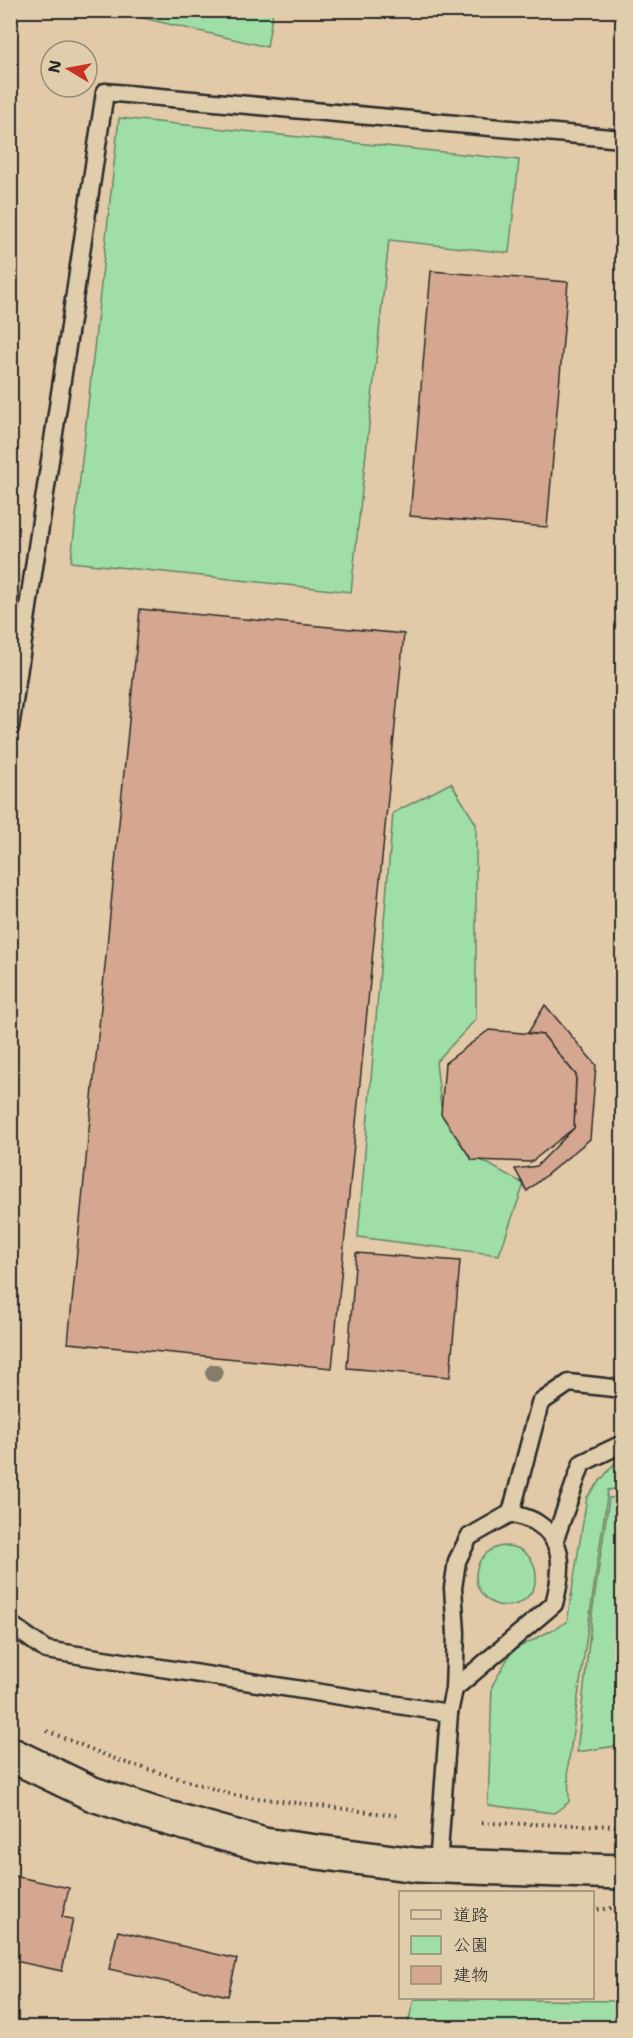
<svg xmlns="http://www.w3.org/2000/svg" width="633" height="2038" font-family="'Shantell Sans','Klee One',sans-serif">
  <style>
    .green { fill: #9fdea6; stroke: #658468; stroke-width: 1.5 }
    .building { fill: #d5a790; stroke: #2b2b2b; stroke-width: 1.5 }
    .lines { fill: none; stroke-linecap: round; stroke-linejoin: round }
    .lane-casing { stroke: #2b2b2b; stroke-width: 21 }
    .secondary-casing { stroke: #2b2b2b; stroke-width: 38 }
    .path { stroke: #2b2b2b; stroke-width: 4; stroke-dasharray: 1.5 4.5; stroke-linecap: butt }
    .lane { stroke: #dfcdab; stroke-width: 16 }
    .secondary { stroke: #dfcdab; stroke-width: 33 }
    .tree { fill: #847c6a }
  </style>
  <rect width="100%" height="100%" fill="#e2c9a8"/>
  <filter id="ink" filterUnits="userSpaceOnUse"><feTurbulence type="fractalNoise" baseFrequency=".0167" numOctaves="2"/><feDisplacementMap in="SourceGraphic" scale="12" xChannelSelector="R" yChannelSelector="G"/><feConvolveMatrix kernelMatrix="1 2 1 2 8 2 1 2 1" color-interpolation-filters="sRGB"/></filter>
  <g filter="url(#ink)">
    <g class="green">
      <polygon points="113,11 273,10 273,11 267,47"/>
      <polygon points="119,118 519,160 509,253 389,240 351,592 71,562"/>
      <polygon points="451,783 476,824 476,1019 436,1062 441,1106 467,1152 524,1184 499,1255 358,1237 393,813"/>
      <polygon points="622,1462 622,1488 608,1490 568,1766 569,1802 554,1813 488,1805 492,1686 512,1651 567,1622 587,1497 614,1464"/>
      <polygon points="622,1497 622,1745 577,1752 592,1614 609,1498"/>
      <circle cx="506" cy="1576" r="30"/>
      <polygon points="414,1999 622,2001 622,2027 407,2027"/>
    </g>
    <g class="building">
      <polygon points="490,10 523,10 523,14"/>
      <polygon points="431,271 568,282 547,527 410,516"/>
      <polygon points="140,609 404,634 332,1368 68,1343"/>
      <polygon points="545,1005 596,1065 590,1139 527,1191 515,1169 537,1166 574,1128 576,1075 543,1035 528,1033"/>
      <polygon points="489,1030 543,1035 576,1075 574,1128 531,1162 472,1160 441,1114 445,1063"/>
      <polygon points="356,1253 460,1261 450,1377 347,1368"/>
      <polygon points="622,1266 622,1293 620,1289"/>
      <polygon points="10,1875 69,1888 62,1917 73,1919 62,1971 10,1960"/>
      <polygon points="118,1931 237,1959 228,1996 109,1969"/>
      <polygon points="232,2023 255,2028 231,2028"/>
    </g>
    <g class="lines">
      <defs>
        <g id="lane">
          <polyline points="10,728 105,92 622,139"/>
          <polyline points="511,1513 540,1403 569,1383 622,1389"/>
          <polyline points="555,1539 582,1463 622,1444"/>
          <polyline points="10,1624 46,1650 449,1713 438,1866"/>
          <path d="M449 1713 454 1689 554 1604C562 1574 567 1542 537 1523 530 1518 519 1516 511 1513L469 1537 457 1561 453 1588 456 1633 454 1689"/>
        </g>
        <polyline id="secondary" points="10,1754 93,1794 157,1815 264,1845 416,1865 622,1872"/>
      </defs>
      <use href="#lane" class="lane-casing"/>
      <use href="#secondary" class="secondary-casing"/>
      <g class="path">
        <polyline points="47,1731 120,1761 234,1795 400,1816"/>
        <polyline points="482,1823 622,1826"/>
        <polyline points="592,1910 613,1908"/>
      </g>
      <use href="#lane" class="lane"/>
      <use href="#secondary" class="secondary"/>
    </g>
    <circle class="tree" cx="214" cy="1373" r="9"/>
  </g>
  <rect width="633" height="2038" fill="none" stroke="#dfcdab" stroke-width="36"/>
  <rect x="18" y="18" width="597" height="2002" fill="none" stroke="#2b2b2b" stroke-width="2" filter="url(#ink)"/>
  <rect x="399" y="1891" width="195" height="108" fill="#dfcdab" stroke="#978c78" stroke-width="1.5"/>
  <rect x="411" y="1910" width="30" height="9" fill="#dfcdab" stroke="#978c78" stroke-width="1.5"/>
  <text x="453" y="1921" font-size="18" fill="#2b2b2b">道路</text>
  <rect x="411" y="1936" width="30" height="18" fill="#9fdea6" stroke="#978c78" stroke-width="1.5"/>
  <text x="453" y="1951" font-size="18" fill="#2b2b2b">公園</text>
  <rect x="411" y="1966" width="30" height="18" fill="#d5a790" stroke="#978c78" stroke-width="1.5"/>
  <text x="453" y="1981" font-size="18" fill="#2b2b2b">建物</text>
  <g transform="translate(69 69) rotate(280)"><circle r="28" fill="#dfcdab" stroke="#978c78" stroke-width="1.5"/>
  <path d="M0-4.5L10 22L0 15L-10 22Z" fill="#c8321e"/>
  <text y="-9" font-size="16" font-weight="bold" text-anchor="middle" fill="#2b2b2b">N</text>
  </g>
</svg>
